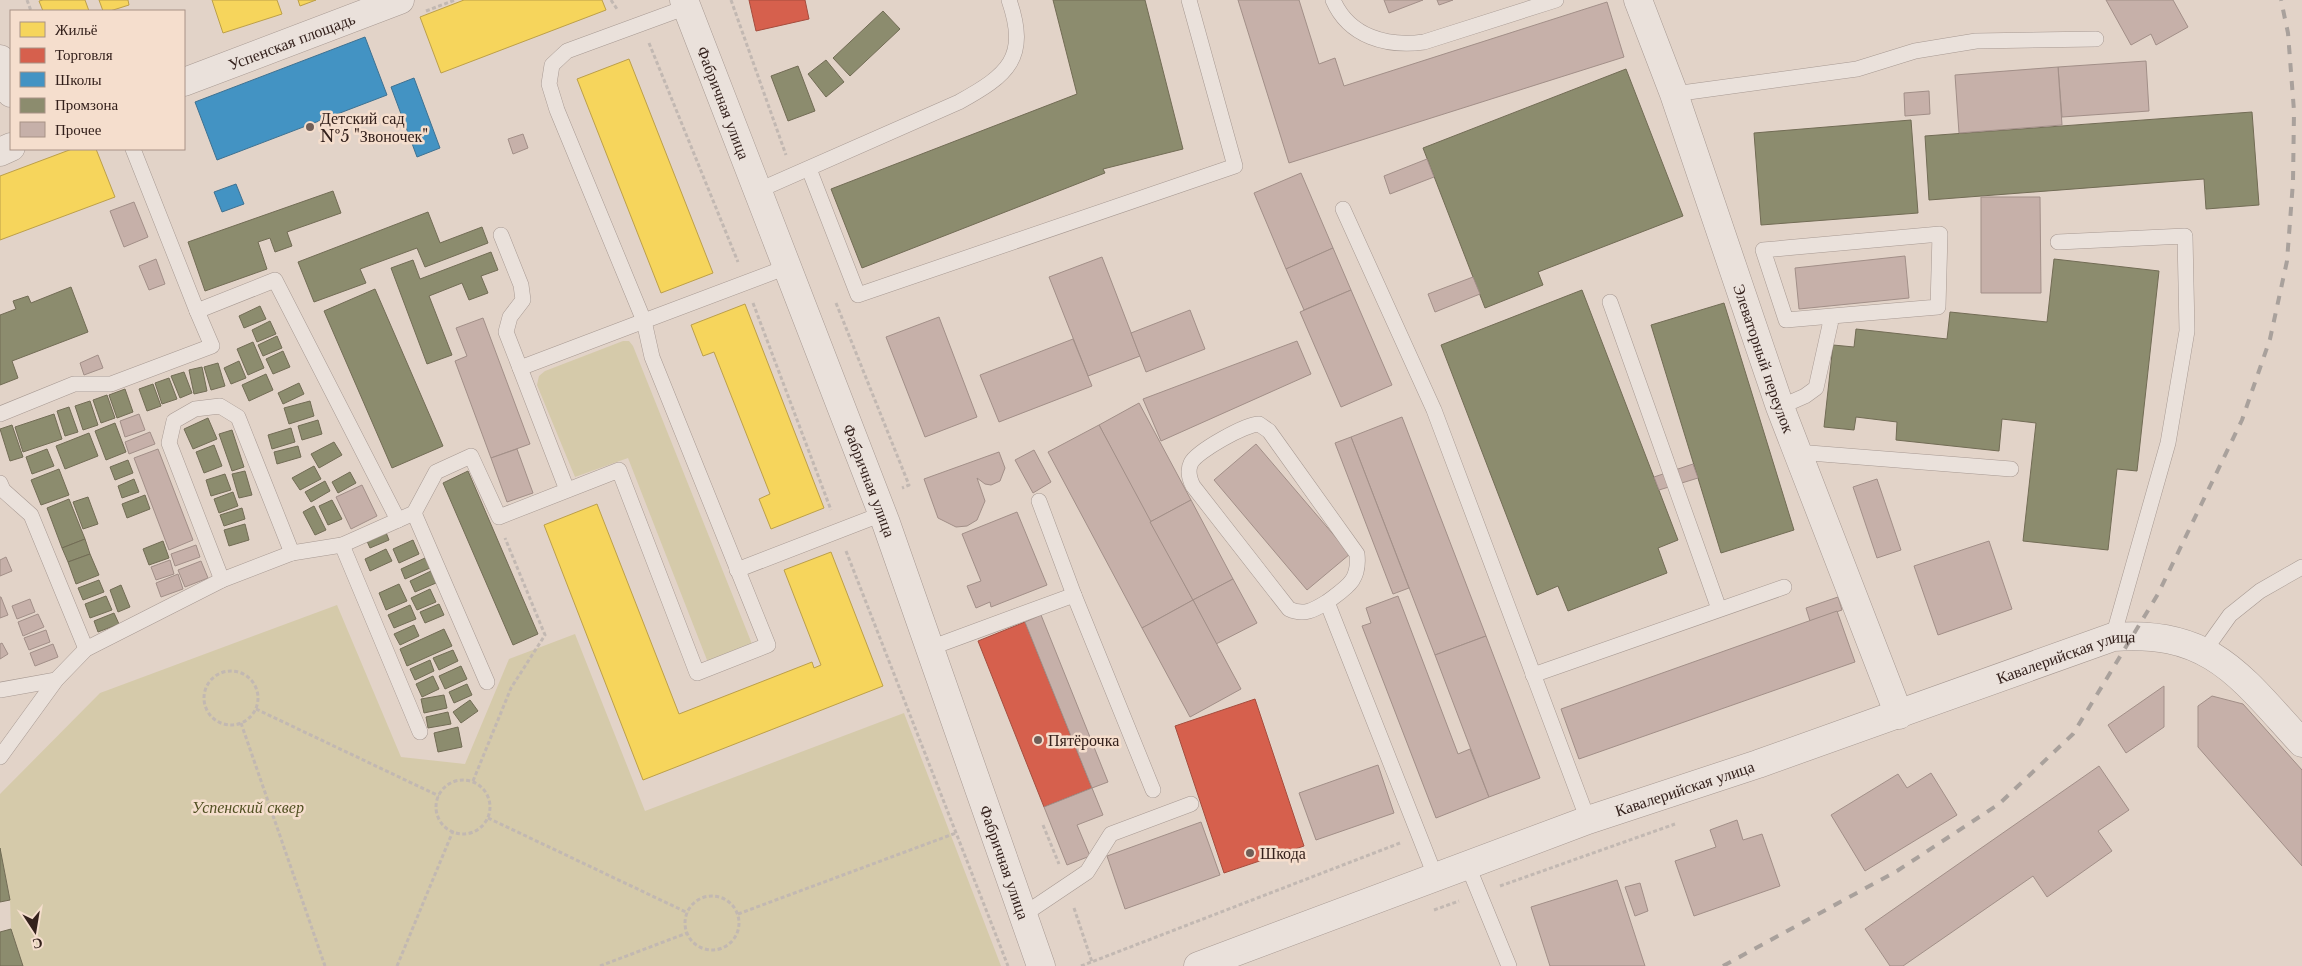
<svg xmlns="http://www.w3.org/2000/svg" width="2302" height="966" font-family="'Libre Baskerville',serif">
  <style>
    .green { fill: #d5caaa }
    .homes { fill: #f6d55c; stroke: #bc9f49 }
    .shops { fill: #d6604d; stroke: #a54d3e }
    .schools { fill: #4393c3; stroke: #3e7191 }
    .industry { fill: #8c8c6e; stroke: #726c55 }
    .building { fill: #c6b0a9; stroke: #a28f88 }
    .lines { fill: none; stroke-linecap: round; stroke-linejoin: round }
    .service-casing { stroke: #a79992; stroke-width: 16 }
    .minor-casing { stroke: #a79992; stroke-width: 29 }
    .tertiary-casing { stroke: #a79992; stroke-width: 29 }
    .path { stroke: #c2b8b2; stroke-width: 3; stroke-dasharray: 4 2.5; stroke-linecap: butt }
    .service { stroke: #eae1db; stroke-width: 15 }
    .minor { stroke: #eae1db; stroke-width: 28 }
    .tertiary { stroke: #eae1db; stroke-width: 28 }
    .rail { stroke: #a9a19c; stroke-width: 4; stroke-dasharray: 9 9; stroke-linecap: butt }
    .poi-dot { fill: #715f58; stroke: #f5decd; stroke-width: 2 }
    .labels { text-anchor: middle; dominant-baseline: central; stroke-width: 5; stroke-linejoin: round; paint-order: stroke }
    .street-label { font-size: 16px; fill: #34211c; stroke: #f5decd }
    .poi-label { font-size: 16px; fill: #34211c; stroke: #f5decd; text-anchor: start }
    .park-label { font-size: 16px; font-style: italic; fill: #515022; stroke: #f5decd }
  </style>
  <rect width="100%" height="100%" fill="#e2d3c8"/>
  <g class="green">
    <polygon points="623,341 629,341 633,346 752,644 715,661 707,660 628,458 575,477 537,385 539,376 545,371"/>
    <polygon points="337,605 401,757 465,764 509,659 575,634 645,811 904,713 1001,966 23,966 11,929 10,900 0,848 0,794 100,693"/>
  </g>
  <g class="homes">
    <polygon points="43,0 85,0 89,11 43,11 39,1"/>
    <polygon points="99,0 128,0 129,5 110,11 103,11"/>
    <polygon points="212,0 277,0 282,14 223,33"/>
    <polygon points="298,0 316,0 300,6"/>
    <polygon points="464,0 602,0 606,10 441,73 420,17"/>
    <polygon points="629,59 713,273 661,293 577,79"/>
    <polygon points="72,149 96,149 115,197 0,240 0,176"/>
    <polygon points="745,304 824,508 771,529 759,499 770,494 714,352 703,356 691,325"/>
    <polygon points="597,504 679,714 812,662 814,668 821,665 784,570 831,552 883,686 643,780 544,525"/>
  </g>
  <g class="shops">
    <polygon points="749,0 805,0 809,19 756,31"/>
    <polygon points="1025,622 1092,788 1044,807 978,641"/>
    <polygon points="1255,699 1304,846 1224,873 1175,726"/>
  </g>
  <g class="schools">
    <polygon points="365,37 387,95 217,160 195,102"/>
    <polygon points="414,78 440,148 417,157 391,87"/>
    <polygon points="236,184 244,204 222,212 214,192"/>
  </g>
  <g class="industry">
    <polygon points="1053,0 1145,0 1183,149 1103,169 1105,173 862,268 831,189 1077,94"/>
    <polygon points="883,11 900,29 850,76 833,58"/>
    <polygon points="826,60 844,82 826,97 808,74"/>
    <polygon points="798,66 815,111 788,121 771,76"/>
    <polygon points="1626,69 1683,216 1538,272 1543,285 1485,308 1423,148"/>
    <polygon points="2252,112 2259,205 2206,209 2204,179 1929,200 1925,136"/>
    <polygon points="1911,120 1918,213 1761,225 1754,133"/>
    <polygon points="333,191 341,213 287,232 292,246 275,252 270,238 258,242 267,269 205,291 188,242"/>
    <polygon points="428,212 440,243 482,227 488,243 425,267 417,248 360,269 366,283 314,302 298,262"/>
    <polygon points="491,252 498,270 481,276 488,293 469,300 462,283 429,296 452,355 427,364 391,268 413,260 420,279"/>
    <polygon points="2054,259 2159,271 2137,471 2117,469 2108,550 2023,541 2036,423 2002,419 1999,451 1896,440 1897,422 1856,417 1854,430 1824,427 1833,345 1854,347 1856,329 1947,339 1950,312 2047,322"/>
    <polygon points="71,287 88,332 12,361 18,378 0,385 0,315 16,309 13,301 28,296 31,303"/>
    <polygon points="375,289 443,446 392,468 324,311"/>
    <polygon points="1582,290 1678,540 1658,548 1667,573 1568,611 1558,586 1537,595 1441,345"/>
    <polygon points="1724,303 1794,530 1721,553 1651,325"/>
    <polygon points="260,306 266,319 244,328 239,316"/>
    <polygon points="270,321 276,334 257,342 252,330"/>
    <polygon points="277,336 282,348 263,356 258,345"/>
    <polygon points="253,342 264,368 248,375 237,349"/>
    <polygon points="283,351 290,367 273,374 266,359"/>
    <polygon points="239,361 246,378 231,384 224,368"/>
    <polygon points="218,363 225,386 211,390 204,367"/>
    <polygon points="202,367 207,391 194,394 189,370"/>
    <polygon points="184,372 192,393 180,398 171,376"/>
    <polygon points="266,374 273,390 249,401 242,385"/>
    <polygon points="169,378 177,399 162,404 155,383"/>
    <polygon points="299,383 304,394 283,404 278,393"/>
    <polygon points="153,384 161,406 147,411 139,389"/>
    <polygon points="125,389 133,412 117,418 109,395"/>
    <polygon points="107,395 115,418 101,423 93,400"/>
    <polygon points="90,401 98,425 83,430 75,406"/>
    <polygon points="310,401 314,416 289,424 284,408"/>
    <polygon points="69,407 78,432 65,436 57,411"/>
    <polygon points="54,414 62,439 23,452 15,427"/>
    <polygon points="208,418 217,439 193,449 184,429"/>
    <polygon points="318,420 322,434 302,440 298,426"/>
    <polygon points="115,423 126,452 106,460 95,431"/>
    <polygon points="12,425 23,457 10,461 0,429"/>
    <polygon points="291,428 295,442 272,449 268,435"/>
    <polygon points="232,430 244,467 232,471 219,434"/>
    <polygon points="89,433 98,456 65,469 56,446"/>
    <polygon points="334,442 342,455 319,468 311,454"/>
    <polygon points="214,445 222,466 204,473 196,452"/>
    <polygon points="298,446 301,457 277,464 274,452"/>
    <polygon points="47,449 54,466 32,474 26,457"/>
    <polygon points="128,460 133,473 115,480 110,467"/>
    <polygon points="314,466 321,479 300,490 292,478"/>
    <polygon points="59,469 69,495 41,505 31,480"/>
    <polygon points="245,471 252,495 239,498 232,474"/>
    <polygon points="468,471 538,634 513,645 443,483"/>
    <polygon points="350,472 356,483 338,493 332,482"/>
    <polygon points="225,474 231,490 211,496 206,480"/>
    <polygon points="134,479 139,492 122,498 118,486"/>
    <polygon points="325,481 330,491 311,502 305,492"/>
    <polygon points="233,492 238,506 219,513 214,499"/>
    <polygon points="145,495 150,509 127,518 122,504"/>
    <polygon points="88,497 98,524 83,529 73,502"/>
    <polygon points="69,499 85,539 62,548 47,508"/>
    <polygon points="332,500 342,519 328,525 319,506"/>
    <polygon points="314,506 326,530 315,535 303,512"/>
    <polygon points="242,508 245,519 224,526 220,515"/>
    <polygon points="245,524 249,540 229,546 224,530"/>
    <polygon points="385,530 389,540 370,548 366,539"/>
    <polygon points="85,539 90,554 68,562 62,548"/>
    <polygon points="413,540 419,554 399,563 393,549"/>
    <polygon points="163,541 169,558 149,565 143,549"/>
    <polygon points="386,549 392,561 370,571 365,559"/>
    <polygon points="90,554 99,575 76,584 68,562"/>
    <polygon points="425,558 430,568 405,579 401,569"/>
    <polygon points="431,571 436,583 415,592 410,581"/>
    <polygon points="99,580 104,592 83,600 78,588"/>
    <polygon points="399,584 407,601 386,610 379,593"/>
    <polygon points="121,585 130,607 118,612 110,590"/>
    <polygon points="430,589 436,602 417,610 411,598"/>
    <polygon points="106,596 112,610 90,618 85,604"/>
    <polygon points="439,604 444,615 425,623 420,612"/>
    <polygon points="410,605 416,619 394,628 388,615"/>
    <polygon points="114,613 119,624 98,632 94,621"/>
    <polygon points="414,625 419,636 400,645 394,634"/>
    <polygon points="444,629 452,646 407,666 400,649"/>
    <polygon points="453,650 458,661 439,670 433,658"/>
    <polygon points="430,660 434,671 415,680 410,669"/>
    <polygon points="461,666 467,679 445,689 439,676"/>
    <polygon points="433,676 439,689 422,697 416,684"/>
    <polygon points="467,684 472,695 454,703 449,692"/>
    <polygon points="444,695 447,708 424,713 421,699"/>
    <polygon points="470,700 478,711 461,723 453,712"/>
    <polygon points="448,712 451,724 428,728 426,717"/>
    <polygon points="458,727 462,747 438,752 434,733"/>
    <polygon points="0,848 10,900 0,902"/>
    <polygon points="11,929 23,966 0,966 0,932"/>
  </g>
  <g class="building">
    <polygon points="1238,0 1299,0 1319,64 1335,58 1344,86 1607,2 1624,57 1289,163"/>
    <polygon points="1384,0 1423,0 1389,13"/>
    <polygon points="1437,0 1453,0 1439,5"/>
    <polygon points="2106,0 2173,0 2188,27 2156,45 2151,34 2131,45"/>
    <polygon points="2146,61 2149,111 2062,117 2058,67"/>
    <polygon points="2058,67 2062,125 1959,133 1955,75"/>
    <polygon points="1929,91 1930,114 1905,116 1904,93"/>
    <polygon points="523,134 528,148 513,154 508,139"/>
    <polygon points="1427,159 1434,177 1390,194 1384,176"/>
    <polygon points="1301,173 1333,248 1286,269 1254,193"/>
    <polygon points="1981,197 2040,197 2041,293 1981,293"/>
    <polygon points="134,202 148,237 124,247 110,211"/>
    <polygon points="1333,248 1351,290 1304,310 1286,269"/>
    <polygon points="1905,256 1909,298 1799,309 1795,268"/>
    <polygon points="1102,257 1140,356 1088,376 1049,277"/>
    <polygon points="156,259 165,284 149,290 139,266"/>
    <polygon points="1473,277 1480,294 1435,312 1428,294"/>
    <polygon points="1351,290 1392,385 1341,407 1300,312"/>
    <polygon points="1190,310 1205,349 1146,372 1131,333"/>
    <polygon points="939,317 977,417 925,437 886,337"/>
    <polygon points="483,318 530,444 491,458 455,361 467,356 456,328"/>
    <polygon points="1073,339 1092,386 999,422 980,375"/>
    <polygon points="1297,341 1311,374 1161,441 1143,399"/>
    <polygon points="98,355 103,368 84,375 80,363"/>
    <polygon points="1139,403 1191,500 1150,522 1099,425"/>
    <polygon points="139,414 145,430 125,437 120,421"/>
    <polygon points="1402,417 1486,636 1435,655 1351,437"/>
    <polygon points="1099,425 1193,600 1142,628 1048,452"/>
    <polygon points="150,432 155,444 129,454 125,442"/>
    <polygon points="1351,437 1409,588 1393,594 1335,443"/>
    <polygon points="1256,444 1350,554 1307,590 1214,480"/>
    <polygon points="158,449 193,540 169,550 134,458"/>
    <polygon points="517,449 533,493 507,502 491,458"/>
    <polygon points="1034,450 1051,482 1033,493 1015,460"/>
    <polygon points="999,452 1005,468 1000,481 991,485 985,484 977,478 985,501 977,520 967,526 956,527 938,518 924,479"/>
    <polygon points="1693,464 1698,478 1659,490 1654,477"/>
    <polygon points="1877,479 1901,550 1877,558 1853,487"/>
    <polygon points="362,485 377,516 351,529 336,497"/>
    <polygon points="1191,500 1233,579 1193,600 1150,522"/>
    <polygon points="1017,512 1047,585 991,607 990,602 976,608 967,586 981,581 962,534"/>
    <polygon points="1989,541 2012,609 1938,635 1914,566"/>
    <polygon points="196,545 200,557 175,566 171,554"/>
    <polygon points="6,557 12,571 0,576 0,560"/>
    <polygon points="170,560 174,574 156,580 151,567"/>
    <polygon points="201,561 208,578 185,587 178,570"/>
    <polygon points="178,574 183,589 161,597 156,583"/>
    <polygon points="1233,579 1257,623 1216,644 1193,600"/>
    <polygon points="1398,596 1458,754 1470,749 1489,797 1436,818 1362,626 1371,623 1366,608"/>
    <polygon points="1,597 8,615 0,618 0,597"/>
    <polygon points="1838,597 1842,610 1810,621 1806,608"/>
    <polygon points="30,599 35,612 17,619 12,606"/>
    <polygon points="1193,600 1241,689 1190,717 1142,628"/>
    <polygon points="1837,611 1855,662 1579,759 1561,709"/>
    <polygon points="38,614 44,627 23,636 18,622"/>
    <polygon points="1041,615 1108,782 1092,788 1025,622"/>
    <polygon points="46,630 50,642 29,650 24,638"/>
    <polygon points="1486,636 1540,778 1489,797 1435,655"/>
    <polygon points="2,643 8,654 0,659 0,644"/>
    <polygon points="53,644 58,657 35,666 30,653"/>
    <polygon points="2164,686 2164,727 2126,753 2108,725"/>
    <polygon points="2212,696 2243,704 2302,770 2302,866 2198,747 2198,706"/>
    <polygon points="1378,765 1394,813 1316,840 1299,793"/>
    <polygon points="2099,766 2129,810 2098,831 2112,851 2047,897 2033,876 1903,966 1890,966 1865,929"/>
    <polygon points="1931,773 1957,815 1865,871 1831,815 1898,774 1907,788"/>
    <polygon points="1092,788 1103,815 1077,825 1090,856 1067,865 1044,807"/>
    <polygon points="1737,820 1743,840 1762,834 1780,886 1694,916 1675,861 1716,847 1710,830"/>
    <polygon points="1201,822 1220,875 1125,909 1107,856"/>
    <polygon points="1617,880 1645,966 1550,966 1531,907"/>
    <polygon points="1640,883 1648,911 1635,916 1625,887"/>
  </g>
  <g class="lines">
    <defs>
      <g id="service">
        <path d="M1333 0C1349 37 1387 47 1424 42L1556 0"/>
        <polyline points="687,7 567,51 552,65 549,84 557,110 644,321 787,267"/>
        <polyline points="1674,94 1857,69 1915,51 1976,41 2096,39"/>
        <polyline points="133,149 197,311 275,280 398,520"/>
        <polyline points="809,169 858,295 1235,166 1189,0"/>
        <path d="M757 191 959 102C1008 75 1029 58 1009 0"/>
        <polyline points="1343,209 1434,410 1588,820"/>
        <polyline points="501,235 521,285 523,300 510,317 506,332 520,368"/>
        <polyline points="2058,242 2185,236 2187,331 2168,443 2113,637"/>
        <polyline points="1610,302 1719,609"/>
        <polyline points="1780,407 1805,396 1816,388 1832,316 1938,307 1940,234 1763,250 1786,320 1832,316"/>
        <polyline points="0,414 74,384 111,384 212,346 197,311"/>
        <polyline points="1797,452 2011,469"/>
        <polyline points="0,483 3,490 31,515 86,649"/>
        <polyline points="1039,501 1074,595 1153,790"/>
        <polyline points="414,513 487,682"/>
        <polyline points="342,545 420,732"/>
        <polyline points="737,570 882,514"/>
        <polyline points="222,580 169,443 174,421 195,409 220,406 238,417 292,553"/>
        <path d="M1327 602C1347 587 1360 581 1357 554L1269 431 1259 424C1246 424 1197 451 1191 463 1187 471 1189 478 1193 486L1289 609C1304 616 1314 610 1327 602L1436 878"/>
        <polyline points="930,648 1074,595"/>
        <polyline points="2205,650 2230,615 2260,591 2302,567"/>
        <polyline points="1533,675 1784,587"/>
        <polyline points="0,690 56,680"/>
        <polyline points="0,757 56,680 86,649 222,580 292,553 342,545 414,513 436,472 471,456 499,517 619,470 697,673 768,645 652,357 644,321 520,368 567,490"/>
        <polyline points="1468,866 1509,966"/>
        <polyline points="1023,915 1087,872 1111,834 1191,804"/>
      </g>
      <g id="minor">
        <path id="s1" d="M1638 0 1674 94 1780 407 1899 715"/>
        <polyline points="0,59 11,93"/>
        <path id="s2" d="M184 82 400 0"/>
        <polyline points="0,152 11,147"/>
      </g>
      <g id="tertiary">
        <path id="s3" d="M684 0 886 523 1041 966"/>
        <path id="s4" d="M1198 966 1588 820 1758 764 2113 637C2211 629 2241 677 2302 743"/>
      </g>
    </defs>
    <use href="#service" class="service-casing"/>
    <use href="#minor" class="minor-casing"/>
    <use href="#tertiary" class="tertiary-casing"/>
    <g class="path">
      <polyline points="27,0 31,11"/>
      <polyline points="611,0 617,9"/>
      <polyline points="731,0 786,155"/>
      <polyline points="426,11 455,0"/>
      <polyline points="649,43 738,262"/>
      <polyline points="753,303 831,510"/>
      <polyline points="836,303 909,485 902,488"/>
      <polyline points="846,551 1008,966"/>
      <circle cx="231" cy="698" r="27"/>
      <polyline points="256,709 439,796"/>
      <polyline points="241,723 325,966"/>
      <circle cx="463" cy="807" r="27"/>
      <polyline points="473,781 511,688 545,635 505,538"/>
      <polyline points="488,818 688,913"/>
      <polyline points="1043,825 1059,864"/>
      <polyline points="1500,886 1675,824"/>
      <circle cx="712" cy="923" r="27"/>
      <polyline points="1074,908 1092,962"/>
      <polyline points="1434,910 1459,901"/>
      <polyline points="738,914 956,833"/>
      <polyline points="397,966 453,831"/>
      <polyline points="600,966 687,933"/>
      <polyline points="1081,966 1400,843"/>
    </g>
    <use href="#service" class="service"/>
    <use href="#minor" class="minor"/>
    <use href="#tertiary" class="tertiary"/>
    <polyline class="rail" points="1723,966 1897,871 1999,804 2073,734 2158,594 2242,420 2270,339 2287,261 2293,182 2294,111 2288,33 2281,0"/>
  </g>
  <g class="poi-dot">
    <circle cx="310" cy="127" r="5"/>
    <circle cx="1038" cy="740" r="5"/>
    <circle cx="1250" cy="853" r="5"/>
  </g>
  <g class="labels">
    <g class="street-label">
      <text stroke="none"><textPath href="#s2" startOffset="115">Успенская площадь</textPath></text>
      <text stroke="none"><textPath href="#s3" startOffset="110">Фабричная улица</textPath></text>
      <text stroke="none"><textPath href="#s1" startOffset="380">Элеваторный переулок</textPath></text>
      <text stroke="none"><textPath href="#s3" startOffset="515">Фабричная улица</textPath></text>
      <text stroke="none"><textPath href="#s4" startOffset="922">Кавалерийская улица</textPath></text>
      <text stroke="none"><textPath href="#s4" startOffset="518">Кавалерийская улица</textPath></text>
      <text stroke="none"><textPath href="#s3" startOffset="920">Фабричная улица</textPath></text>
    </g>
    <g class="poi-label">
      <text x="320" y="118">Детский сад<tspan x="320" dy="18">№5 "Звоночек"</tspan></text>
      <text x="1048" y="740">Пятёрочка</text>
      <text x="1260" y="853">Шкода</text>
    </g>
    <g class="park-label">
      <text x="248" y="807">Успенский сквер</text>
    </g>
  </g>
  <rect x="10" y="10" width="175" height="140" fill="#f5decd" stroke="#a89286"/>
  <rect x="20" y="22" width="25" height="15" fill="#f6d55c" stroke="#a89286"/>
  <text x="55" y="35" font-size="15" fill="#34211c">Жильё</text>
  <rect x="20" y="48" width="25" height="15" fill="#d6604d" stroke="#a89286"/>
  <text x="55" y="60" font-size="15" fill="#34211c">Торговля</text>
  <rect x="20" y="72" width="25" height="15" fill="#4393c3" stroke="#a89286"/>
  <text x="55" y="85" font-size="15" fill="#34211c">Школы</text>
  <rect x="20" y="98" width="25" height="15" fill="#8c8c6e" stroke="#a89286"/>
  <text x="55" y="110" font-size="15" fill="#34211c">Промзона</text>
  <rect x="20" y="122" width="25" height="15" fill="#c6b0a9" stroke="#a89286"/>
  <text x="55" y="135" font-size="15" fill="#34211c">Прочее</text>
  <g transform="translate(35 931) rotate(168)" stroke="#f5decd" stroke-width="4" paint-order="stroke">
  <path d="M0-4L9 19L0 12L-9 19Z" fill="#34211c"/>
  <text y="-8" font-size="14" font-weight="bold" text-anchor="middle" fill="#34211c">С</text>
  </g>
</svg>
